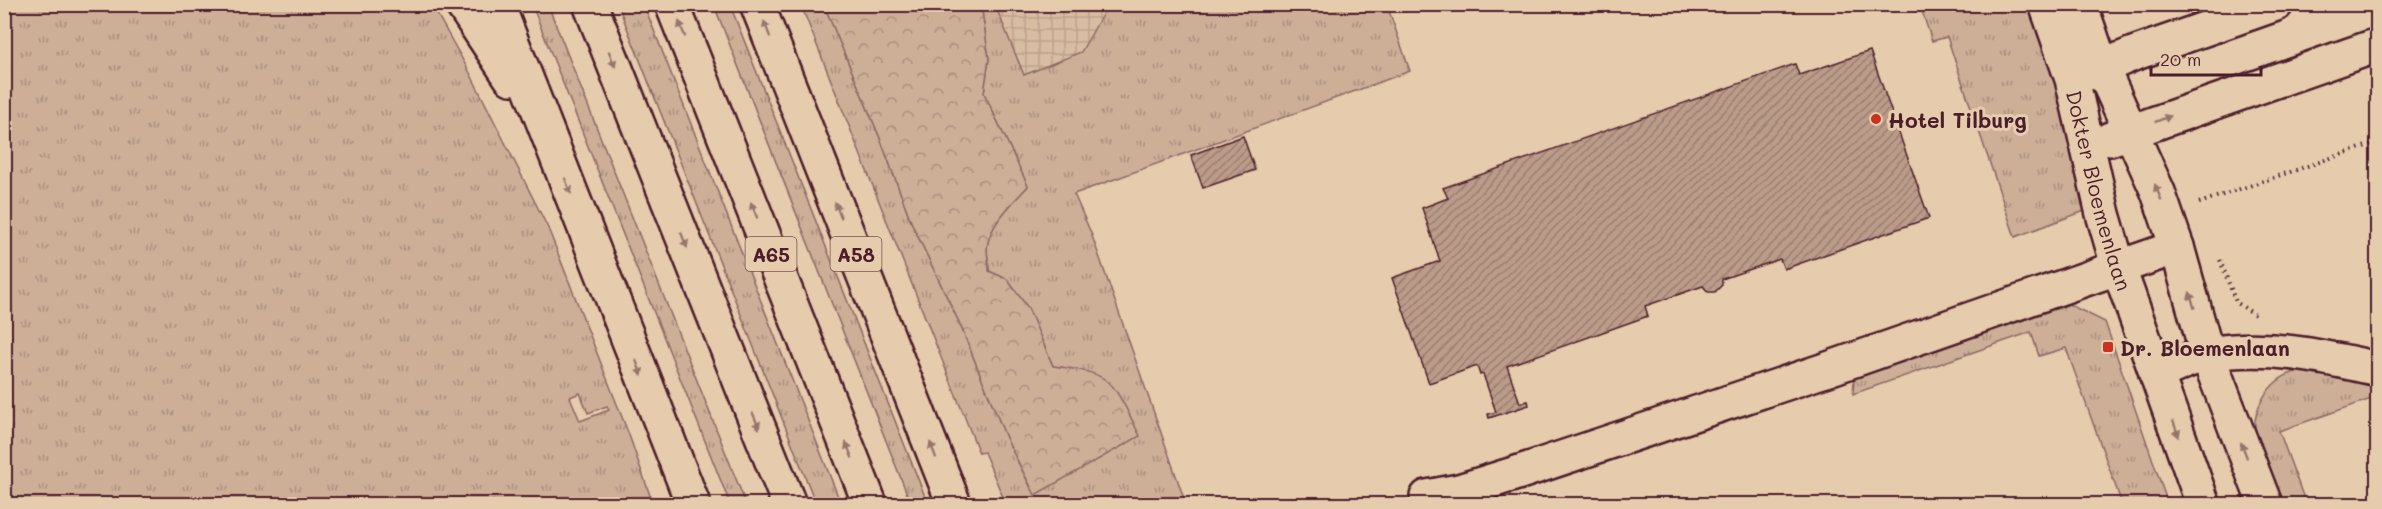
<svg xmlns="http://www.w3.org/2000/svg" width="2382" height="509" font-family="Mali,sans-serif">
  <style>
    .industrial { fill: url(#industrial-grid) }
    .grass { fill: url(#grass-tufts); stroke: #8c6762; stroke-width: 1.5; fill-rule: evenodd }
    .forest { fill: url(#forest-crowns); stroke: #8c6762; stroke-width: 1.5 }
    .building { fill: url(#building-hatch); stroke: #4a1f2b; stroke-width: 1.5 }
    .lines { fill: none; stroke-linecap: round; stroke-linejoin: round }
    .minor-casing { stroke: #4a1f2b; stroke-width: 38 }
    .highway-casing { stroke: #4a1f2b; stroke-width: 38 }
    .path { stroke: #4a1f2b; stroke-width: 4; stroke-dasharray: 1.5 4.5; stroke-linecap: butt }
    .minor { stroke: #e6cbad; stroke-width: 33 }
    .highway { stroke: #e6cbad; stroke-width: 33 }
    .oneway { fill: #98756c }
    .poi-dot { fill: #c8321e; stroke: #e6cbad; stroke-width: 2 }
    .labels { text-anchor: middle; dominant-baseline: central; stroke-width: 6; stroke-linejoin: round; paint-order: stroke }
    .shield { fill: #e6cbad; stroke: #795352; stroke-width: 1.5 }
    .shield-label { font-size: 20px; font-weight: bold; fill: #4a1f2b }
    .poi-label { font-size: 21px; font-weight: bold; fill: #4a1f2b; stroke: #e6cbad; text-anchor: start }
    .street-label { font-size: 21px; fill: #4a1f2b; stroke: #e6cbad }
  </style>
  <defs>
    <pattern id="industrial-grid" width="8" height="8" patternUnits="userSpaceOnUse" patternTransform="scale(1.5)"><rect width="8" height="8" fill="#d9bda2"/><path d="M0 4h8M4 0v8" fill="none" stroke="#bca28c"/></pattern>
    <pattern id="grass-tufts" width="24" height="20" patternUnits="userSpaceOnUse" patternTransform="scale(1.5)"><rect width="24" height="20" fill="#cdaf98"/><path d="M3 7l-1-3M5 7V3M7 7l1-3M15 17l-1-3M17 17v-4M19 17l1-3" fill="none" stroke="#a88e7c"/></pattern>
    <pattern id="forest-crowns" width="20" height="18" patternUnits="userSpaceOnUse" patternTransform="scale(1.5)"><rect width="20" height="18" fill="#cdaf98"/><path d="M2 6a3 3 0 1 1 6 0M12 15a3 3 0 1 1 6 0" fill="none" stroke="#a88e7c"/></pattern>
    <pattern id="building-hatch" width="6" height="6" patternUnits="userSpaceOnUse" patternTransform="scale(1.5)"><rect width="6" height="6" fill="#bb9b89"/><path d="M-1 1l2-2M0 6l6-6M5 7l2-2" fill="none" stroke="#9a7e70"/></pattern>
  </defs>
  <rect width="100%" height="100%" fill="#e6cbad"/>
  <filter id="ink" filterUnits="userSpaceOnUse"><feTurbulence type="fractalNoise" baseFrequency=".0167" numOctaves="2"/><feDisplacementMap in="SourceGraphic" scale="12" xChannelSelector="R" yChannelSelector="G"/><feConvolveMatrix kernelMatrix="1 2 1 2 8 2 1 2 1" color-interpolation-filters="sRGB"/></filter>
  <g filter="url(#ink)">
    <polygon class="industrial" points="996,5 1108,5 1081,52 1024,75"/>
    <g class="grass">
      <path d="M4 5H432L470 73 548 228 629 435 653 504H5ZM580 393 588 413 607 406 609 410 580 421 570 397Z"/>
      <polygon points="532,5 548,5 746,504 730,504"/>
      <polygon points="618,5 644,5 841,504 816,504"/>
      <polygon points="714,5 730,5 928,504 911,504"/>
      <path d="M801 5H824L880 138 912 224 959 322 1007 440 1031 488 1113 387C1096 372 1075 369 1053 366L1028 308 1007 279 989 271C989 264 987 255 987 248 989 224 1013 203 1028 186L984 93 989 59 981 5H995L1024 75 1081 52 1108 5H1387L1410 71 1074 194 1091 233 1186 504H1018L1015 499 1005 502 984 452 979 453Z"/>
      <polygon points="1920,5 2033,5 2053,55 2090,209 2015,237 1947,37 1932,41"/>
      <polygon points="2062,301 2105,322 2168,504 2122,504 2066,348 2039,356 2031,332 1853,394 1854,379 1861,373"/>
      <path d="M2313 369 2377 383V397L2279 431 2306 504H2278C2271 483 2261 460 2256 438 2250 411 2268 380 2295 372 2301 370 2307 370 2313 369Z"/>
    </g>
    <path class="forest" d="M824 5H981L989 59 984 93 1028 186C1013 203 989 224 987 248 987 255 989 264 989 271L1007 279 1028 308 1053 366C1072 369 1100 370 1113 387 1124 401 1132 421 1140 436L1035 495 1007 440 959 322 912 224 880 138Z"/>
    <g class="building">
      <polygon points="1870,51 1929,218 1784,269 1780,259 1722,279 1722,285 1715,292 1708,292 1703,286 1645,306 1648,316 1507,366 1520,403 1528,401 1529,405 1489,418 1488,414 1496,412 1483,374 1480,375 1477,366 1429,383 1392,278 1440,261 1422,208 1448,198 1443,188 1795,64 1799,75"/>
      <polygon points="1243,136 1255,170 1203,188 1191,155"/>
    </g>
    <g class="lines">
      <defs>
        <g id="minor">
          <path id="s1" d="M2046 4 2072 79 2103 214 2119 269 2203 504"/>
          <polyline points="2080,4 2102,68 2158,192 2177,247 2207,354 2265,504"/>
          <polyline points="2083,75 2133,54 2276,4"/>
          <polyline points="2110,139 2378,45"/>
          <path d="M2156 374C2173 368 2191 357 2208 354 2267 344 2321 356 2378 369"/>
          <polyline points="1427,497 1459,491 1517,473 1828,369 2177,247"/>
        </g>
        <g id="highway">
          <polyline points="462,4 511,78"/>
          <polyline points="497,4 693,504"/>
          <polyline points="590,4 789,504"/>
          <polyline points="672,4 870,504"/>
          <polyline points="757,4 954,504"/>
        </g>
      </defs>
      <use href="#minor" class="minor-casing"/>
      <use href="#highway" class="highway-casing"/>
      <g class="path">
        <polyline points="2199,203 2378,142"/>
        <polyline points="2220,260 2236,302 2255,315"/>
      </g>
      <use href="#minor" class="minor"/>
      <use href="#highway" class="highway"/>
    </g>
    <defs><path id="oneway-solid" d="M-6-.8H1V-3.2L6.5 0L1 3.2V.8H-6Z" transform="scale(1.5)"/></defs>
    <g class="oneway">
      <use href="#oneway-solid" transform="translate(682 29) rotate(-112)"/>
      <use href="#oneway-solid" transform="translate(767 29) rotate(-111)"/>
      <use href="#oneway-solid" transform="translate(612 59) rotate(68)"/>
      <use href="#oneway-solid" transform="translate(2163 119) rotate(-21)"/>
      <use href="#oneway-solid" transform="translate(568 186) rotate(69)"/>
      <use href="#oneway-solid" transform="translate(2158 192) rotate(-112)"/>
      <use href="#oneway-solid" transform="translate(754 210) rotate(-112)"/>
      <use href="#oneway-solid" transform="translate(838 210) rotate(-111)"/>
      <use href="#oneway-solid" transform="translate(684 240) rotate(68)"/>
      <use href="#oneway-solid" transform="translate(2192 300) rotate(-106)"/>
      <use href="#oneway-solid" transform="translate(639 368) rotate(69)"/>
      <use href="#oneway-solid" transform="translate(756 421) rotate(68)"/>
      <use href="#oneway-solid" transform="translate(2176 429) rotate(70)"/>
      <use href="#oneway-solid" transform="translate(849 450) rotate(-112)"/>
      <use href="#oneway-solid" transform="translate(933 450) rotate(-111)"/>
      <use href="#oneway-solid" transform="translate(2244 450) rotate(-111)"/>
    </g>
  </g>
  <g class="poi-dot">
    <circle cx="1876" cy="119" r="6"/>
    <rect x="2102" y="341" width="12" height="12" rx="3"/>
  </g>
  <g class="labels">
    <g class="shield">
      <rect x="745.5" y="237" width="51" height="34" rx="4.5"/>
      <rect x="830.5" y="237" width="51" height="34" rx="4.5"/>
    </g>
    <g class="shield-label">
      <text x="771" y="254">A65</text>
      <text x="856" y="254">A58</text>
    </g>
    <g class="poi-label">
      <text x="1888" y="119">Hotel Tilburg</text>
      <text x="2120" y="347">Dr. Bloemenlaan</text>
    </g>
    <g class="street-label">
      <text stroke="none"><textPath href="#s1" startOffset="194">Dokter Bloemenlaan</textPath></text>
    </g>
  </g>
  <rect width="2382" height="509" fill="none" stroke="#e6cbad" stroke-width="24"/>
  <rect x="12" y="12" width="2358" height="485" fill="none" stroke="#4a1f2b" stroke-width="2" filter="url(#ink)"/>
  <path d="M2151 66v9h110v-9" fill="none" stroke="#4a1f2b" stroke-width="3"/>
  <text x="2160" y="66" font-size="18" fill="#4a1f2b" stroke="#e6cbad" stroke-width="4.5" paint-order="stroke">20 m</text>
</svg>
